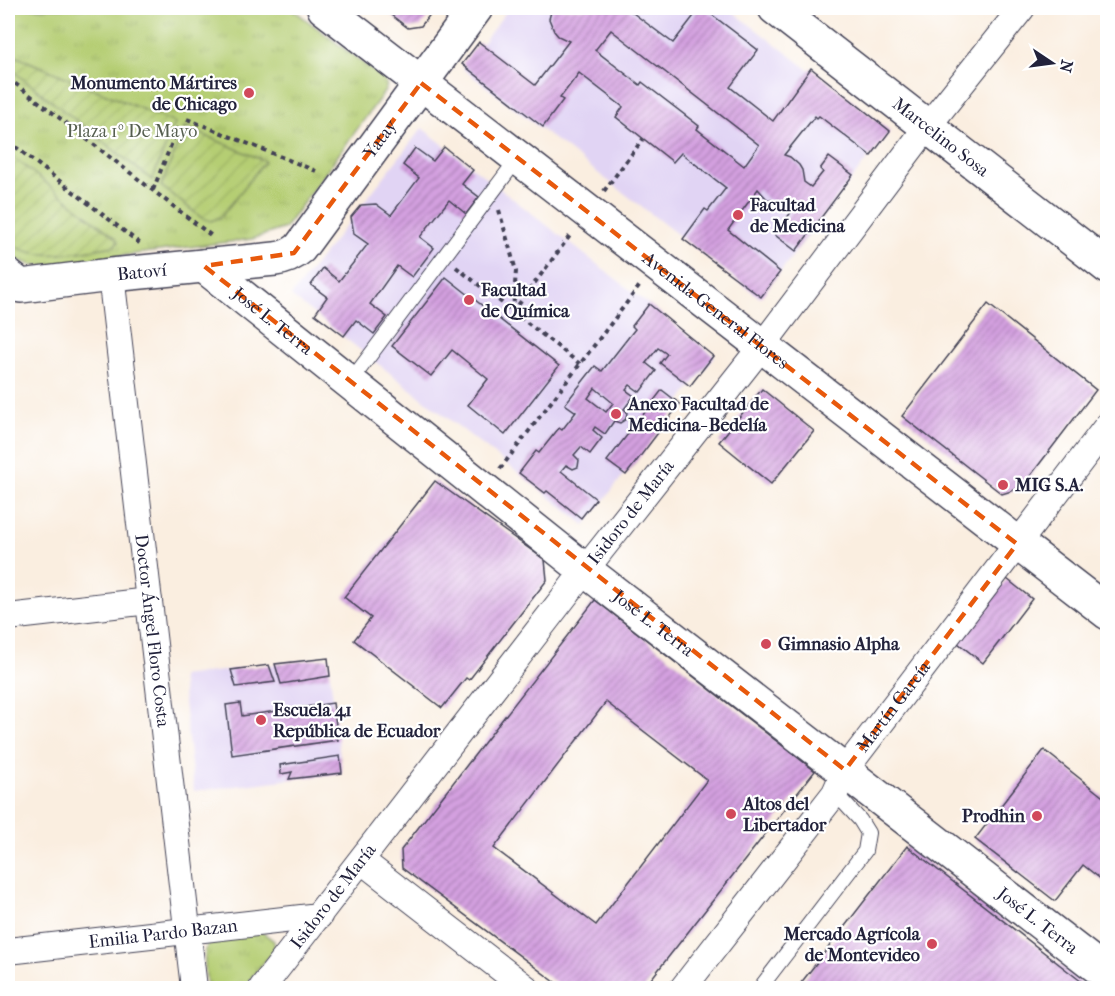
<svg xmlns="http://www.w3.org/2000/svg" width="1115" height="996" font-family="'IM FELL French Canon',serif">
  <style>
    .built { fill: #e1d4f4 }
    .park { fill: url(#park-tufts); stroke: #6c7857; stroke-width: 1.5 }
    .garden { fill: url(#garden-furrows); stroke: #6c7857; stroke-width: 1.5 }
    .building { fill: url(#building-hatch); fill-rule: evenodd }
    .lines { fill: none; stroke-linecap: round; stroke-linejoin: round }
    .service-casing { stroke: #424154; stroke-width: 16 }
    .minor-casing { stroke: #424154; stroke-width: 28 }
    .tertiary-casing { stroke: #424154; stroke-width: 36 }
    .secondary-casing { stroke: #424154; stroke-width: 36 }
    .path { stroke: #424154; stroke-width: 4; stroke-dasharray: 4.5 4.5; stroke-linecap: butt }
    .service { stroke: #fff; stroke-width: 14 }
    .minor { stroke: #fff; stroke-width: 26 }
    .tertiary { stroke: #fff; stroke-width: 33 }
    .secondary { stroke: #fff; stroke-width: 33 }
    .marked { fill: none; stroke: #e8590c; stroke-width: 4.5; stroke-dasharray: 12 8; stroke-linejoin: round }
    .poi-dot { fill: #d1495b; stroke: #fff; stroke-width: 2 }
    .labels { text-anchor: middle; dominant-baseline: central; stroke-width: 4.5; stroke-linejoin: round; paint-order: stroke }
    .poi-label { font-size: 18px; font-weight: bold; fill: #22223b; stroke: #fff; text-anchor: start }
    .park-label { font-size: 18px; fill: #555e4f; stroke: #fff }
    .street-label { font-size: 18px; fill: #22223b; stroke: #fff }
  </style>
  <defs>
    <pattern id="park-tufts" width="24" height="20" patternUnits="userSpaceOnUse" patternTransform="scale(1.5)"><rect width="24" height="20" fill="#b5ce73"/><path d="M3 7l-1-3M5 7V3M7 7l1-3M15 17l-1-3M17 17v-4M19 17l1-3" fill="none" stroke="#9bb164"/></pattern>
    <pattern id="garden-furrows" width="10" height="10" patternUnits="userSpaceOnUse" patternTransform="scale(1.5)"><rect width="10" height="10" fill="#b5ce73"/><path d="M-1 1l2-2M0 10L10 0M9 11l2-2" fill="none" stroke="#9bb164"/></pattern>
    <pattern id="building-hatch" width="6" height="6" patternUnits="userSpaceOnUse" patternTransform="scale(1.5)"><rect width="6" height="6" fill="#d4a0e0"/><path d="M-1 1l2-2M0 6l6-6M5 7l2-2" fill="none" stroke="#ac82b7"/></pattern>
  </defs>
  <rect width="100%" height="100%" fill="#fff"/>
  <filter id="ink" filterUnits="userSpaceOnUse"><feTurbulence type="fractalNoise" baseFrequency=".0167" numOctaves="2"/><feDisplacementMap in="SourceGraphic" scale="12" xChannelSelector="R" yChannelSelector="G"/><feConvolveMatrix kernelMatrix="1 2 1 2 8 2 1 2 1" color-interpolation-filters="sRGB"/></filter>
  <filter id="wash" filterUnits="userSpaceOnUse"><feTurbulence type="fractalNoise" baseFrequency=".008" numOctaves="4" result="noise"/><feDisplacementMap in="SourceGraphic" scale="24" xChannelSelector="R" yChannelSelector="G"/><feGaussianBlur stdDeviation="1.35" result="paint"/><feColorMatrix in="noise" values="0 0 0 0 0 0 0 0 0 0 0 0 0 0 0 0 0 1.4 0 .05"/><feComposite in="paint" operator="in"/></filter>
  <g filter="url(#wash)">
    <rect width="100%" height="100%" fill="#faeee0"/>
    <g class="built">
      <polygon points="509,8 728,8 889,131 760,298 463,69"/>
      <polygon points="422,128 715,356 585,525 291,296"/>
      <polygon points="328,658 342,773 194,791 181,676"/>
    </g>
    <g class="park">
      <polygon points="8,8 291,8 385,80 387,85 385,91 285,228 252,239 42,266 31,265 8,256"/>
      <path d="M262 932 274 941 275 949 243 988H207C206 973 200 949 212 938Z"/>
    </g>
    <g class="garden">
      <polygon points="8,53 175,123 152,180 8,67"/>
      <polygon points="185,127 265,161 221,217 211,221 202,218 161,186"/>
      <path d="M8 153 116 238 118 242 114 246C80 251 38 264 8 242Z"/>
    </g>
    <g id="blocks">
      <g class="building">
        <polygon points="382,8 435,8 421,26 408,28"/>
        <path d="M552 8H631L629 10 673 43 700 8H703L758 50 730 87 773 121 811 68 890 131 871 156 819 116 817 118 815 116 784 155 790 157 799 165 802 170 804 182 811 187 823 172 820 169 829 157 853 175 796 251 775 235 794 208 787 202 780 203 767 199 758 189 728 230 780 272 761 297 683 239 705 209 708 211 726 188 681 153 673 162 616 117 623 107 579 73 560 98 563 100 543 127 462 64 479 42 535 85 569 41 558 36 554 31 549 19ZM611 30 759 145 744 166 697 129 699 126 642 82 640 85 595 50Z"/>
        <polygon points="444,147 473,170 462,184 479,197 466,214 449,200 420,237 434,248 412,277 397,266 370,304 387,317 374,334 356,320 344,336 315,314 327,297 311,285 323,268 339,281 368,244 354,234 351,217 361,205 376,204 391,215 419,178 403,165 415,148 433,161"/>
        <polygon points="446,277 559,366 505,435 468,405 488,379 452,350 431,376 392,346"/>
        <path d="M649 304 713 356 690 386 660 363 667 354 658 348 646 363 656 371 640 392 630 385 626 390 634 396 624 409 627 412 626 419 620 423 614 421 605 434 595 427 593 430 602 438 590 454 581 447 574 455 579 460 578 467 573 469 566 465 561 471 596 499 581 518 547 491 545 493 519 473 536 451 539 453 559 428 562 430 576 412 565 404 595 366 602 371 635 329 632 326ZM595 388 613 403 606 412 588 398Z"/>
        <polygon points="988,304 1096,390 1021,488 1002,494 902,416"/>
        <polygon points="762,389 814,431 771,484 719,442"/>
        <polygon points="662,390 680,404 626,475 607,461"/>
        <polygon points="435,481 545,560 547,580 469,680 466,678 442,708 354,640 371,618 344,597"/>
        <polygon points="1007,579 1032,599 983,663 958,643"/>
        <path d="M595 600 815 771 644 988H563L402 868 401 850ZM606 702 707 780 596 925 494 848Z"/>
        <polygon points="328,658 330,676 281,684 275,664"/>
        <polygon points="269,665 275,682 236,687 231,670"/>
        <polygon points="240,703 242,716 333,703 338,740 232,755 226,705"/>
        <polygon points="1044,750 1107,800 1107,884 1083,865 1055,901 975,839"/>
        <polygon points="340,756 342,773 289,779 292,772 281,774 280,765"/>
        <polygon points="907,846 1082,982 1077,988 797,988"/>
      </g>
    </g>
  </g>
  <g filter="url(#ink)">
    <use href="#blocks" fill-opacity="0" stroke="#424154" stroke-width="1.5"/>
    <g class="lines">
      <defs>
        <g id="service">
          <polyline points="350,382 518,158"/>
          <polyline points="760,988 865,851 868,833 860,820 835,793"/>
        </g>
        <g id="minor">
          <path id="s1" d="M111 275 194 988"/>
          <polyline points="8,617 149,601"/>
          <polyline points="362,861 526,988"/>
          <path id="s2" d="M8 951 319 916"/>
          <path id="s3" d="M262 988 585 570 762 346 927 127 1022 8"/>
          <path id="s4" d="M683 988 835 793 845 770 1108 425"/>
        </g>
        <g id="tertiary">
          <path id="s5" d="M775 8 1108 267"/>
          <path id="s6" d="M204 266 585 570 1108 975"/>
          <path id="s7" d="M8 276 21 286 111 275 275 259C285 258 292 255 300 248L476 8"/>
        </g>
        <g id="secondary">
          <path id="s8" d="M324 8 1108 613"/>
        </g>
      </defs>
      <use href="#service" class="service-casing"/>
      <use href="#minor" class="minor-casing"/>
      <use href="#tertiary" class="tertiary-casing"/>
      <use href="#secondary" class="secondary-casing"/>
      <g class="path">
        <polyline points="8,78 213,237"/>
        <polyline points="187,119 316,171"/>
        <polyline points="8,141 142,245"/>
        <polyline points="153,190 179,125"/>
        <polyline points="604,191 643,139"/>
        <polyline points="499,210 516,271 513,311"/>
        <polyline points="456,267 580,364"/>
        <polyline points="513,312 572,233"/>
        <polyline points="500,469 641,284"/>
      </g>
      <use href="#service" class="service"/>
      <use href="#minor" class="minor"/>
      <use href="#tertiary" class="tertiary"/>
      <use href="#secondary" class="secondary"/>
    </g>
  </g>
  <path class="marked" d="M421 83 1017 544 845 770 204 266 294 253Z"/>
  <g class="poi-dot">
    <circle cx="249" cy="93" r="6"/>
    <circle cx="738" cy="215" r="6"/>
    <circle cx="469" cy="300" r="6"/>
    <circle cx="616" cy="414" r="6"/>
    <circle cx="1003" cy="485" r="6"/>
    <circle cx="766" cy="644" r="6"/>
    <circle cx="261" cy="720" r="6"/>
    <circle cx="731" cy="814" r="6"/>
    <circle cx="1037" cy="816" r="6"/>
    <circle cx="932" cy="944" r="6"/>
  </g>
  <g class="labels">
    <g class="poi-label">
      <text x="237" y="83" text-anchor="end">Monumento Mártires<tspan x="237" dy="21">de Chicago</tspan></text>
      <text x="750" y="205">Facultad<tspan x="750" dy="21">de Medicina</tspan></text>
      <text x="481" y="290">Facultad<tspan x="481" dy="21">de Química</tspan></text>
      <text x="628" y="404">Anexo Facultad de<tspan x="628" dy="21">Medicina- Bedelía</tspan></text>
      <text x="1015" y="485">MIG S.A.</text>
      <text x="778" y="644">Gimnasio Alpha</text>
      <text x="273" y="710">Escuela 41<tspan x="273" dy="21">República de Ecuador</tspan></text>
      <text x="743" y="804">Altos del<tspan x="743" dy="21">Libertador</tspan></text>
      <text x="1025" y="816" text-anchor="end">Prodhin</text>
      <text x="920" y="934" text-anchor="end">Mercado Agrícola<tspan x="920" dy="21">de Montevideo</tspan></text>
    </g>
    <g class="park-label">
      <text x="132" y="131">Plaza 1º De Mayo</text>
    </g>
    <g class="street-label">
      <text stroke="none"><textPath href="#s5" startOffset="210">Marcelino Sosa</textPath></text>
      <text stroke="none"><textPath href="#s7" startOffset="435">Yatay</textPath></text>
      <text stroke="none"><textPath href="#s7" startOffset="138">Batoví</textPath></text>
      <text stroke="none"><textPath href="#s8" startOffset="495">Avenida General Flores</textPath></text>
      <text stroke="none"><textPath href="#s6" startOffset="88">José L. Terra</textPath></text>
      <text stroke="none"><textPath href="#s3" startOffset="602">Isidoro de María</textPath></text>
      <text stroke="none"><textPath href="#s6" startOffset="574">José L. Terra</textPath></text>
      <text stroke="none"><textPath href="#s1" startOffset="358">Doctor Ángel Floro Costa</textPath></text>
      <text stroke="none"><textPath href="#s4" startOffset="352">Martín García</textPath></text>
      <text stroke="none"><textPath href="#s3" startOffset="116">Isidoro de María</textPath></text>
      <text stroke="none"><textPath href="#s6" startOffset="1060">José L. Terra</textPath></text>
      <text stroke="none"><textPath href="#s2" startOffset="156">Emilia Pardo Bazan</textPath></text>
    </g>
  </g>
  <rect width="1115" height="996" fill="none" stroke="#fff" stroke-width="30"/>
  <g transform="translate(1052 63) rotate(103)" stroke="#ffffff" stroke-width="4.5" paint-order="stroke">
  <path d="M0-4.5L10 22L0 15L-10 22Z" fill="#22223b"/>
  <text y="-9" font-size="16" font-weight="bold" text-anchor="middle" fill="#22223b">N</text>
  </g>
</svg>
